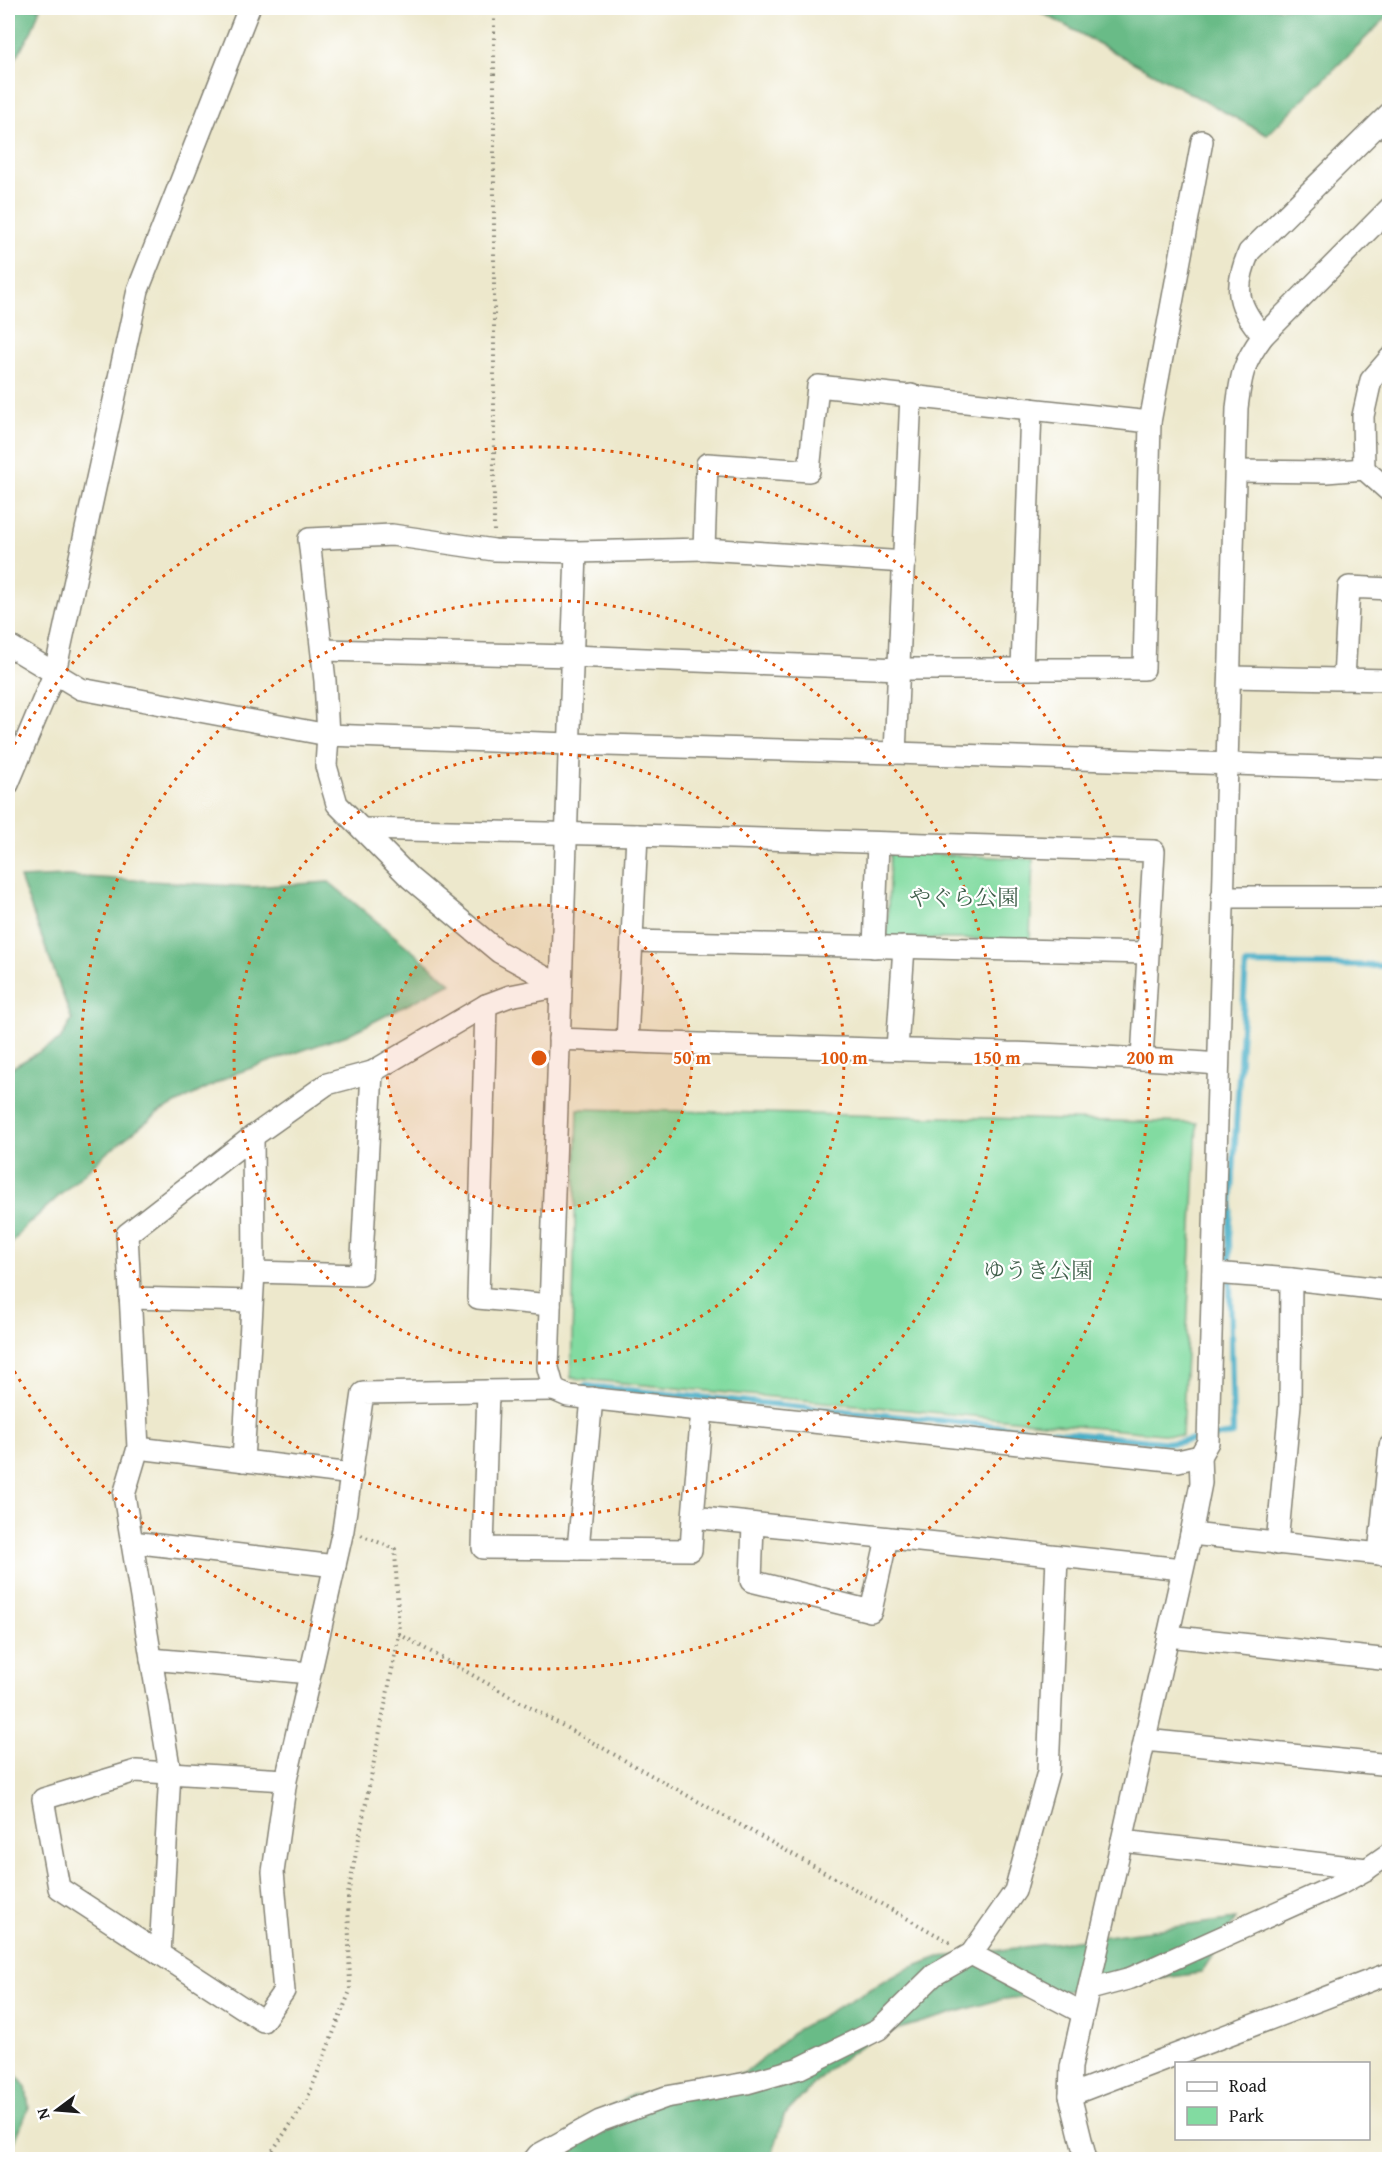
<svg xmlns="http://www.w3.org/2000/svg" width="1397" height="2167" font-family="'Gentium Book Plus','Noto Serif JP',serif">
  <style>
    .green { fill: #82dba1; stroke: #4f7c5e; stroke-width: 1.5 }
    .forest { fill: #69bb87; stroke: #426c52; stroke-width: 1.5 }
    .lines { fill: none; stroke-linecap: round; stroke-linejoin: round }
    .stream { stroke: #48afc7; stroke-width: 6 }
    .minor-casing { stroke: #848274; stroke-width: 24 }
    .path { stroke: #848274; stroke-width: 4; stroke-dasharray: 1.5 4.5; stroke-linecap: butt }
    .minor { stroke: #fff; stroke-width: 21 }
    .ring { fill: none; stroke: #de560d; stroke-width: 3; stroke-dasharray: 3 6 }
    .labels { text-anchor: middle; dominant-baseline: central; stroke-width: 4.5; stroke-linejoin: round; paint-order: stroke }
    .park-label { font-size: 22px; fill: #405f4b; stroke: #fff }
    .centre { fill: #de560d; stroke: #fff; stroke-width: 3 }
    .ring-label { font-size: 18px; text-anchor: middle; font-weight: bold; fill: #de560d; stroke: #fff; stroke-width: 4.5; stroke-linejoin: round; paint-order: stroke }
  </style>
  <rect width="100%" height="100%" fill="#fff"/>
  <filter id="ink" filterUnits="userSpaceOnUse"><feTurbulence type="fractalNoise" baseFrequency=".0167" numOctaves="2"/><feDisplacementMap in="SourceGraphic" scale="12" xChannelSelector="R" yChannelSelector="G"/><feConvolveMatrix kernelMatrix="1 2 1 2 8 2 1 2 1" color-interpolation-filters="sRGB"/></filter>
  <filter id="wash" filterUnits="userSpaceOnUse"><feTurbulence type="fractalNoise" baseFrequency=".008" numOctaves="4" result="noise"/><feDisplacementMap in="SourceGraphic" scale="24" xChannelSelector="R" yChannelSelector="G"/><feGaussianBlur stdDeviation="1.35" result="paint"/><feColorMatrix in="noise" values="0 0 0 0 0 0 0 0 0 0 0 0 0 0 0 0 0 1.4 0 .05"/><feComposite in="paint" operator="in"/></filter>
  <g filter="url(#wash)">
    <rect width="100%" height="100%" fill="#ede8cc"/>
    <g class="green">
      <polygon points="890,852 1033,859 1030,940 887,938"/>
      <polygon points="578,1109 1197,1123 1182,1436 571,1378"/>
    </g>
    <g class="forest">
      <polygon points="8,8 40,8 32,30 8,72"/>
      <polygon points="1033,8 1389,8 1390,14 1267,135"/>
      <polygon points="67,876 251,887 329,882 451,983 347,1035 234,1074 158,1113 104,1155 24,1228 8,1248 8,1070 60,1040 72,1020 20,878"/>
      <polygon points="1236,1919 1201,1973 998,2000 878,2035 827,2070 784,2116 771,2159 544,2160 575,2128 632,2095 745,2073 798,2029 905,1970 939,1957 971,1954"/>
      <polygon points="8,2065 26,2087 29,2107 8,2158"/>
    </g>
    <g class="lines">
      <g class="stream">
        <polyline points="585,1386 1172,1443 1203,1438"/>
        <polyline points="1213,1437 1233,1434 1229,1238 1246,964 1390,966"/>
      </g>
    </g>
  </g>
  <g filter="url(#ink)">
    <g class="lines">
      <defs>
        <g id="minor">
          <path d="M1263 336C1237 305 1233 290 1249 252L1390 113"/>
          <polyline points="1364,469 1363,416 1371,380 1390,358"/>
          <polyline points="1236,471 1326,472 1364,469 1390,492"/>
          <polyline points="704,549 905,562"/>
          <path d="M576 552 548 1368 554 1390 568 1396 1178 1461 1200 1456 1208 1442 1237 408C1241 375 1243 363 1263 336L1390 208"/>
          <polyline points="8,645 81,689 328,735 569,744 895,753 1390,769"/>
          <polyline points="322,650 571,656 900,669 1144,669 1150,422 1202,141"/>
          <polyline points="1022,669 1031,409"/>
          <polyline points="1231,677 1390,680"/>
          <polyline points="1344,679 1349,587 1390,589"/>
          <polyline points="895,753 911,395"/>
          <polyline points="8,784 55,672 138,290 249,8"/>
          <polyline points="362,829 637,835 1154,851 1142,1059"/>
          <polyline points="1222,897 1390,897"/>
          <polyline points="632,941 1147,953"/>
          <polyline points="874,947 878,843"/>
          <polyline points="561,986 499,952 410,878 337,804 326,766 328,735 325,681 309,539 392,535 494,550 576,552 704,549 707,464 809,471 818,386 1150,422"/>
          <polyline points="486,1005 478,1298 550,1305"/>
          <path d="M559 1039C778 1049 998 1048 1218 1064"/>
          <polyline points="627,1042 637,835"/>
          <polyline points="897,1049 904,947"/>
          <polyline points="253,1136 254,1272"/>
          <polyline points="1213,1273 1291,1279 1390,1290"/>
          <polyline points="130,1298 252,1301"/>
          <polyline points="488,1391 483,1548 691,1550 693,1517 1182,1569"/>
          <polyline points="138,1448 352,1474"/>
          <polyline points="243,1461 254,1272 361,1275 372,1072"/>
          <polyline points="693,1517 702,1410"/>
          <polyline points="753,1524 751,1581 871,1611 887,1538"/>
          <polyline points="1191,1534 1390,1555"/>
          <polyline points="132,1542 335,1566"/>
          <polyline points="1277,1544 1290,1404 1291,1279"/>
          <polyline points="578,1549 592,1398"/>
          <polyline points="1379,1554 1390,1446"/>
          <polyline points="1168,1636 1390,1660"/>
          <polyline points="151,1659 310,1673"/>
          <polyline points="1145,1740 1390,1765"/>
          <polyline points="286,1780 136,1771 43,1799 59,1888 263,2021 284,1991 273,1872 286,1780 343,1530 363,1393 554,1390"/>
          <polyline points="1122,1841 1367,1869"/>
          <polyline points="160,1954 170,1772 124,1495 138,1448 127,1234 248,1140 327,1084 372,1072 486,1005 510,996 561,986"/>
          <polyline points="971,1954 1083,2013"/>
          <polyline points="1090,1989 1131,1978 1342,1883 1367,1869 1390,1853"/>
          <polyline points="1070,2095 1390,1973"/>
          <polyline points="534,2160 538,2155 600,2121 666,2097 747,2083 800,2068 879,2029 934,1975 971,1954 1015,1891 1048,1772 1057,1557"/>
          <polyline points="1086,2160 1070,2095 1071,2067 1191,1534 1201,1483 1200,1456"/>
        </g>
      </defs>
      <use href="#minor" class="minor-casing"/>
      <g class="path">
        <polyline points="494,531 494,8"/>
        <polyline points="399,1634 951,1943"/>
        <polyline points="266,2160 306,2102 350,1991 348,1894 399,1634 395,1549 361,1535"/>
      </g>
      <use href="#minor" class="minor"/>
    </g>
  </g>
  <circle cx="539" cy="1058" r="153" fill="#de560d" fill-opacity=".12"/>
  <g class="ring">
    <circle cx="539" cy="1058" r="153"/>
    <circle cx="539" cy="1058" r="305"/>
    <circle cx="539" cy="1058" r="458"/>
    <path d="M10 752A611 611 0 1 1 10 1364"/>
  </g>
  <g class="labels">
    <g class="park-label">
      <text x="964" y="897">やぐら公園</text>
      <text x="1038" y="1270">ゆうき公園</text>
    </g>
  </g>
  <circle cx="539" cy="1058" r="9" class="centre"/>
  <g class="ring-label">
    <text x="692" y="1064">50 m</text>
    <text x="844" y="1064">100 m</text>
    <text x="997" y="1064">150 m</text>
    <text x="1150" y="1064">200 m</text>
  </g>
  <rect width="1397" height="2167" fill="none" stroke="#fff" stroke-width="30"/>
  <rect x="1175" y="2062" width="195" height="78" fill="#ffffff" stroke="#a4a4a4" stroke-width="1.5"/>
  <rect x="1187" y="2082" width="30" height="9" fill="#ffffff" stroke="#a4a4a4" stroke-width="1.5"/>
  <text x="1229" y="2092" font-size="18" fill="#1c1c1c">Road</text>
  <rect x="1187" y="2107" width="30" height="18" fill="#82dba1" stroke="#a4a4a4" stroke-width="1.5"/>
  <text x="1229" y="2122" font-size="18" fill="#1c1c1c">Park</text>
  <g transform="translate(57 2110) rotate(254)" stroke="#ffffff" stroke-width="4.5" paint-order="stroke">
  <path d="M0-4.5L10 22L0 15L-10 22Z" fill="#1c1c1c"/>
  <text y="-9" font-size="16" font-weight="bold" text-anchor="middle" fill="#1c1c1c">N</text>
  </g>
</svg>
